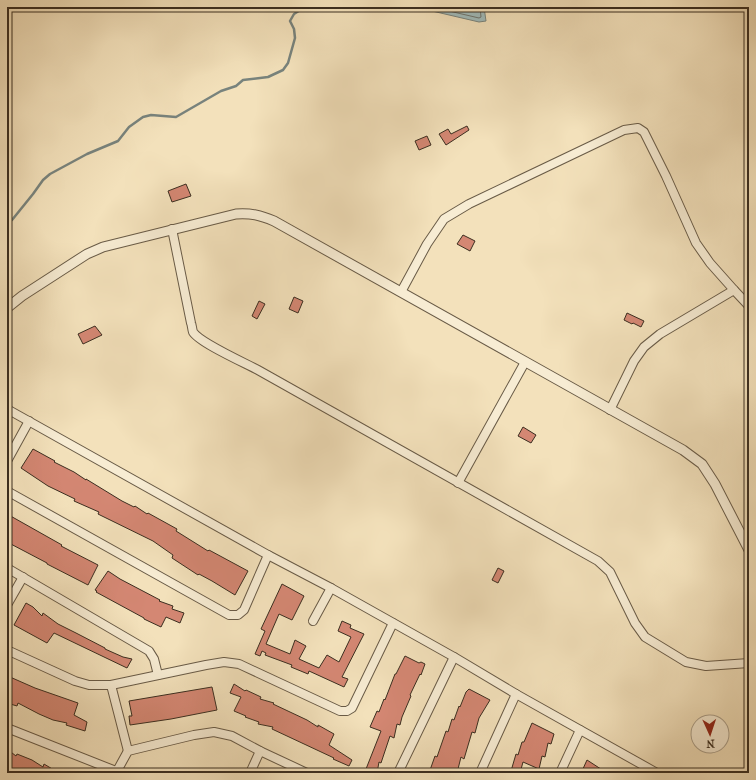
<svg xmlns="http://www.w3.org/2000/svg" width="756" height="780" font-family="'IM FELL French Canon',serif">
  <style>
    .water { fill: #a0bbbb; stroke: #78837d }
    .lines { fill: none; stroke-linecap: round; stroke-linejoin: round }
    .shore { stroke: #6e746e; stroke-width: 1 }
    .stream { stroke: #78837d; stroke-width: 2.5 }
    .building { fill: #d48773; stroke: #3b2e20 }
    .minor-casing { stroke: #695b47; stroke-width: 10 }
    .tertiary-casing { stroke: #695b47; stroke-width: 11 }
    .minor { stroke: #f7ecd3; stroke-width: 8 }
    .tertiary { stroke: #f7ecd3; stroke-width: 9 }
  </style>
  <rect width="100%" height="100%" fill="#f3e1bb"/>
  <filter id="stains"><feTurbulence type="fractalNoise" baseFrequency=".005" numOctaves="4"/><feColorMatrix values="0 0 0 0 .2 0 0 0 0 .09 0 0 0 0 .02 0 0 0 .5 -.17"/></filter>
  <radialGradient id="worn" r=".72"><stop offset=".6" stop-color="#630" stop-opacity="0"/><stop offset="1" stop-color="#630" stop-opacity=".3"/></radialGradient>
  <polygon class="water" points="415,7 484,7 486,21 479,22"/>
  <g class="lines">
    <polyline class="shore" points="432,7 479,18 481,17 480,7"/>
    <polyline class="stream" points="7,223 12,220 33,194 43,180 50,174 87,154 118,141 129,127 143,117 151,115 176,117 221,91 236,86 243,80 268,77 283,70 288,63 295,38 294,29 290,21 294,14 305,7"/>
  </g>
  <g class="building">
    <polygon points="467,126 469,130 446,145 439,134 448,129 451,134"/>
    <polygon points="427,136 431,145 419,150 415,141"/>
    <polygon points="186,184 191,196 172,202 168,191"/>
    <polygon points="463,235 475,241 470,251 457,244"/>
    <polygon points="294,297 303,301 298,313 289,309"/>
    <polygon points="259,301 265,304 257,319 252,316"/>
    <polygon points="627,313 644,321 641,327 633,323 632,324 624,320"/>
    <polygon points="95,326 102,335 83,344 78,334"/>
    <polygon points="523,427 536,435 531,443 518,436"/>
    <polygon points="33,449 55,461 54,462 74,472 86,480 86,479 122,501 134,507 135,506 147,514 148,513 177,529 176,531 208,551 209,550 248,571 235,595 212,581 199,574 198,575 172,558 173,555 153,541 102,516 98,514 99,512 74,501 75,499 48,486 21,468"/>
    <polygon points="7,514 62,545 61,546 98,565 88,585 47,564 47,563 7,542"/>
    <polygon points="498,568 504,571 498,583 492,580"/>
    <polygon points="108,571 120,579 160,600 159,601 173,606 172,609 184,613 180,623 166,617 161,627 144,619 144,618 96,592 97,591 95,590"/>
    <polygon points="282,584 304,596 292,620 279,614 266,644 290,654 295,640 306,646 299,659 319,668 327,655 339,662 351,637 338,631 342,621 351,625 350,628 364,634 342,677 348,679 344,687 309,671 308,674 291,667 292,665 265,655 266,653 262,651 260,656 255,654 265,631 261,629"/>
    <polygon points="26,603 33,607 42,616 43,613 58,624 76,633 105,648 105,649 123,657 132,659 127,668 54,633 47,643 14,625"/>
    <polygon points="405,656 419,663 421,662 425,664 421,675 420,674 410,695 411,696 402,717 400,725 397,724 394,738 390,736 381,763 379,762 377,773 374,773 366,769 381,731 370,727 377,711 379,712 384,699 385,700 395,674 396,674"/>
    <polygon points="10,677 35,688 78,703 74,715 87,722 85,731 66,725 67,723 53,720 39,714 18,703 17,706 7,703 7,685"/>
    <polygon points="234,684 245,691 246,690 261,697 260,699 274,703 273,704 307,720 318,727 318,725 334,734 329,745 352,760 349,766 333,759 334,758 272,729 273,727 258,724 259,722 245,717 246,716 234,711 241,697 230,693"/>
    <polygon points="212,687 217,710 171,719 130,725 129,716 132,716 129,701"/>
    <polygon points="469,689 490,700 479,718 475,733 472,732 464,759 461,757 457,773 429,773 435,756 437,757 446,731 448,732 452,719 454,720 459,706 460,707 466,692"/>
    <polygon points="532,723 554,734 551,744 548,743 545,757 542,756 539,769 523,762 520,773 515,773 511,771 516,754 518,755 522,742 524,742"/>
    <polygon points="7,749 16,756 17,754 32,760 43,767 44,764 59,773 7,773"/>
    <polygon points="587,760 607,773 586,773 582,771"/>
  </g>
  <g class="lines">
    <defs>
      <g id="minor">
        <path d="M172 229 191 323C192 325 192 329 193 332 200 343 245 363 258 370L598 561 610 572 635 623 645 637 686 662 706 666 749 663"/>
        <polyline points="401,292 427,244 444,219 469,204 624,130 638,128 644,132 666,176 696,243 710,263 734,290 749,306"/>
        <polyline points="7,409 268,555 331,588 454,657 516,694 657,773"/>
        <polyline points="610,410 634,361 644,347 660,334 734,290"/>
        <polyline points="7,461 29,421"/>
        <polyline points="458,483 525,362"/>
        <polyline points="7,491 229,615 238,615 244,610 268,555"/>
        <polyline points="7,568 149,651 154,659 158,675"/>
        <polyline points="7,605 23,577"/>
        <polyline points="313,621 331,588"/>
        <polyline points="7,650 75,681 89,685 111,685 206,665 224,662 239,664 340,711 347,711 352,708 393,623"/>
        <polyline points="111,685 128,751"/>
        <polyline points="7,728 121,773"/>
        <polyline points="117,771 128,751 194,735 214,732 232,736 260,751 307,773"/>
        <polyline points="250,773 260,751"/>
        <polyline points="398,773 454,657"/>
        <polyline points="480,773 516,694"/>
        <polyline points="560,773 580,730"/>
      </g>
      <path id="tertiary" d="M7 308 22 296 87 254 103 247 236 214C251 213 260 215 274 221L683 450 702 464 715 484 749 550"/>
    </defs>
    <use href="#minor" class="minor-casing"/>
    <use href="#tertiary" class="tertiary-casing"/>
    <use href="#minor" class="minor"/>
    <use href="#tertiary" class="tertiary"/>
  </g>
  <rect width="756" height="780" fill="none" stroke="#f3e1bb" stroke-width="24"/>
  <rect x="8" y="8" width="740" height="764" fill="none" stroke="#3b2e20" stroke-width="2"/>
  <rect x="12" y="12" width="732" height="756" fill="none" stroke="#3b2e20"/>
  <g transform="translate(710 734) rotate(177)"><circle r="19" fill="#f7ecd3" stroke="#aca08b"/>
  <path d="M0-3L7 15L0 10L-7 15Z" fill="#8f2418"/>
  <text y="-6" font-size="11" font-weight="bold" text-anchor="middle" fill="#3b2e20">N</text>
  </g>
  <rect width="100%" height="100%" filter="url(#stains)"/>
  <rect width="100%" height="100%" fill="url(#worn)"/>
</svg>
